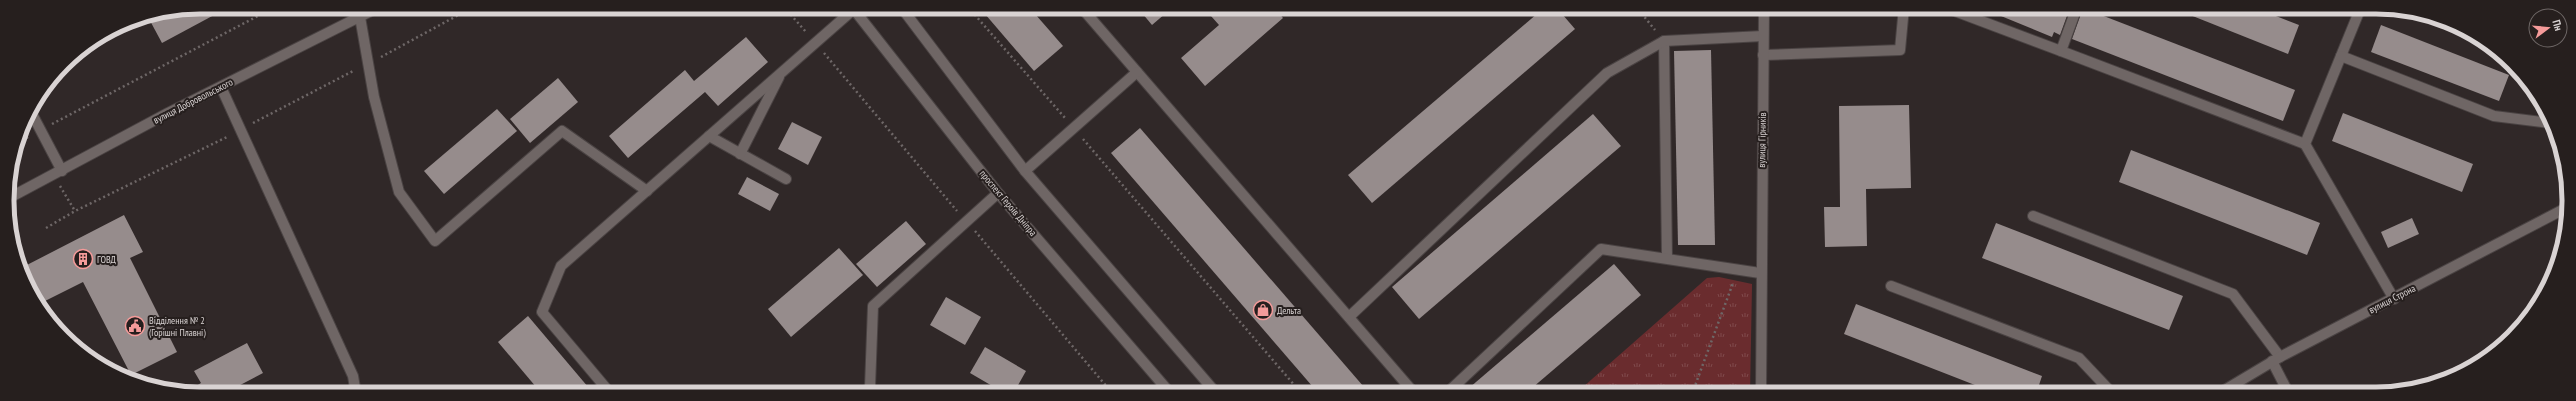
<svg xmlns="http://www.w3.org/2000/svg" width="2576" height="401" font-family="'PT Sans Narrow',sans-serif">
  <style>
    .park { fill: url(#park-tufts) }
    .building { fill: #968c8c }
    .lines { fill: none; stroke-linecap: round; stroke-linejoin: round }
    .minor-casing { stroke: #4a4343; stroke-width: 12 }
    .path { stroke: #6e6767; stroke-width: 2.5; stroke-dasharray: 2 3; stroke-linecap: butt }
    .minor { stroke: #6f6665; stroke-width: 10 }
    .labels { text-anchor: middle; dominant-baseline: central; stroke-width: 4; stroke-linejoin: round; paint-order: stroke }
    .street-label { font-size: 10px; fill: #d9d3d3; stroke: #261f1e }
    .poi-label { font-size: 10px; fill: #d9d3d3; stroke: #261f1e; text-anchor: start }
    .rim { fill: none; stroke: #d9d3d3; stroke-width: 5 }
  </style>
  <defs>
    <pattern id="park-tufts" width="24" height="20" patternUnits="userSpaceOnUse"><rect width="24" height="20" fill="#6a2c2e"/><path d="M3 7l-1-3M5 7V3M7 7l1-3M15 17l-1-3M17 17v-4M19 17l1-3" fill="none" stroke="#7f4a4b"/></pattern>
  </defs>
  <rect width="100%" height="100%" fill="#302828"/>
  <polygon class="park" points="1719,277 1752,284 1750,394 1575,394 1707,278"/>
  <g class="building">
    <polygon points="200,7 229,7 162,43 148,17"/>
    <polygon points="979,7 1029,7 1063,46 1034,71"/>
    <polygon points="1137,7 1173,7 1152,25"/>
    <polygon points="1203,7 1274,7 1283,18 1205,86 1181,58 1219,25"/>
    <polygon points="1545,7 1556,7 1575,29 1372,203 1348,175"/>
    <polygon points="1979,7 2054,7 2068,13 2060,35 2054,32 2052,37"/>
    <polygon points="2170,7 2253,7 2299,25 2288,54"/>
    <polygon points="2083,8 2295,90 2283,121 2072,39"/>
    <polygon points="2381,25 2509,75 2499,101 2371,52"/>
    <polygon points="746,37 768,62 718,106 705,92 628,158 609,136 685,70 694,81"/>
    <polygon points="1711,50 1715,245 1678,245 1674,51"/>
    <polygon points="558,78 578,102 530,143 510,119"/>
    <polygon points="1909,105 1911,188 1866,189 1867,246 1825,247 1824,207 1840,207 1839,106"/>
    <polygon points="497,109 517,131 444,194 424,171"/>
    <polygon points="2343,113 2473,164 2462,192 2332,141"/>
    <polygon points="1593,114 1621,146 1419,319 1392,287"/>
    <polygon points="792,122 822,137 808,165 778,149"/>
    <polygon points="1140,128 1370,394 1319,394 1111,153"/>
    <polygon points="2131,150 2320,223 2307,255 2119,182"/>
    <polygon points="747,177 779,194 770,211 738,194"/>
    <polygon points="124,215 143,252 130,258 177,352 131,375 83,282 41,303 23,267"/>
    <polygon points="2412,218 2419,234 2388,248 2381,232"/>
    <polygon points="906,221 926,244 877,287 856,264"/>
    <polygon points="1996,223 2183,296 2169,330 1982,258"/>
    <polygon points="839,248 863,275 791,337 768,309"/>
    <polygon points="1614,264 1641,295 1525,394 1462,394"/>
    <polygon points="946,297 981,317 965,345 930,325"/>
    <polygon points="1856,304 2042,376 2036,394 1998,394 1844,334"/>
    <polygon points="528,316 594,394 542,394 498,342"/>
    <polygon points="247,343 263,373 223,394 184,393 201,383 194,371"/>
    <polygon points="985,347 1026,371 1013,394 1006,394 970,373"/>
  </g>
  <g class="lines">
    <defs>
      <g id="minor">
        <polyline points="852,7 998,193 1171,394"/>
        <polyline points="901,7 1025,171 1217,394"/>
        <polyline points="1081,7 1415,394"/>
        <polyline points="1944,7 2061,51"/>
        <polyline points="2077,7 2061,51 2305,144"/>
        <polyline points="2361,7 2305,144 2394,299"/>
        <polyline points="360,17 374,97 399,192 435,241 562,131 647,191"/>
        <polyline points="1664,41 1667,258"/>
        <polyline points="1763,55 1900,50 1904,7"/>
        <polyline points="2341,56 2494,116 2550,123"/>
        <polyline points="221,87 353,376 356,394"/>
        <polyline points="31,112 62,171"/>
        <polyline points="709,136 786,179"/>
        <polyline points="740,154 779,77"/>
        <polyline points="1025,171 1137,72"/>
        <polyline points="9,198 168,113 379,7"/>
        <polyline points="2033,216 2233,294 2280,357"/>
        <polyline points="1891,286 2079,358 2113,394"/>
        <polyline points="1349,317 1607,73 1664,41 1763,36"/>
        <polyline points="2272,361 2289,394"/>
        <polyline points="611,394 542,312 561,266 854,9"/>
        <polyline points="862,394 870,387 873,306 998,193"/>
        <polyline points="1446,394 1601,249 1760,273"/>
        <polyline points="1761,394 1764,7"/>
        <polyline points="2218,394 2280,357 2568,207"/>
      </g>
    </defs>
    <use href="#minor" class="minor-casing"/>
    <g class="path">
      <polyline points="784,7 806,32"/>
      <polyline points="968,7 1065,118"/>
      <polyline points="1634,7 1638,9 1655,30"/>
      <polyline points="824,53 957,211"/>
      <polyline points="381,57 473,7"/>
      <polyline points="253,123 355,70"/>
      <polyline points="52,124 275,7"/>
      <polyline points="1083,139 1302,394"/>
      <polyline points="18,143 28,137"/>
      <polyline points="60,186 75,211"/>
      <polyline points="46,228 75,211 229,136"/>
      <polyline points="975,231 1113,394"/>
      <polyline points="1596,385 1600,394"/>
      <polyline points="1692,394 1733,283"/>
    </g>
    <use href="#minor" class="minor"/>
  </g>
  <defs>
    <symbol id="building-ring" viewBox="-11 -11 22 22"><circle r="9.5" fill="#261f1e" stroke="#f59b9a" stroke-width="1.5"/><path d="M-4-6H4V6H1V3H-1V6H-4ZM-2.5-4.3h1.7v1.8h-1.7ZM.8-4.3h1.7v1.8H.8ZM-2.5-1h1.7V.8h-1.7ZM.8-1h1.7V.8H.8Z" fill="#f59b9a"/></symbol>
    <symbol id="shop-ring" viewBox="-11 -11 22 22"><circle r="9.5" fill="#261f1e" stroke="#f59b9a" stroke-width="1.5"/><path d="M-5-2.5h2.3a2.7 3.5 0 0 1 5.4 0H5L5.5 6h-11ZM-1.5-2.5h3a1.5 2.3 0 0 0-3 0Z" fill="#f59b9a"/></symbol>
    <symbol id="civic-ring" viewBox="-11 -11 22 22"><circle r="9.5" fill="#261f1e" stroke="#f59b9a" stroke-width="1.5"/><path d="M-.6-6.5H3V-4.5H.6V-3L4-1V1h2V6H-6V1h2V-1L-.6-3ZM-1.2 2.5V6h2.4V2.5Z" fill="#f59b9a"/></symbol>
  </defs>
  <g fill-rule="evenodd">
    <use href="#building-ring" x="72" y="248" width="22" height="22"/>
    <use href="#shop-ring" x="1252" y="299" width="22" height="22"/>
    <use href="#civic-ring" x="124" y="315" width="22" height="22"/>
  </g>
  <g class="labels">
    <g class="street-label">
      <text transform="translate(193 101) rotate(-27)">вулиця Добровольського</text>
      <text transform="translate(1762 140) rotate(-89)">вулиця Гірників</text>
      <text transform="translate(1008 203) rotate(50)">проспект Героїв Дніпра</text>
      <text transform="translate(2392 299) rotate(-27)">вулиця Строна</text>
    </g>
    <g class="poi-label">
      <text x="97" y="259">ГОВД</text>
      <text x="1277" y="310">Дельта</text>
      <text x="149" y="320">Відділення № 2<tspan x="149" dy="12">(Горішні Плавні)</tspan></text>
    </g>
  </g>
  <path d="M0 0H2576V401H0ZM200 14H2376A186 186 0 0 1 2562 200V201A186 186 0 0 1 2376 387H200A186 186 0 0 1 14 201V200A186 186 0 0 1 200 14Z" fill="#261f1e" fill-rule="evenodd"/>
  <path class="rim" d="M200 14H2376A186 186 0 0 1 2562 200V201A186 186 0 0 1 2376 387H200A186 186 0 0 1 14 201V200A186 186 0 0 1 200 14Z"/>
  <g transform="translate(2548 28) rotate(74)"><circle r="19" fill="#261f1e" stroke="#6e6766"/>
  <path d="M0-3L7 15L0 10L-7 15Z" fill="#f59b9a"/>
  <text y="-6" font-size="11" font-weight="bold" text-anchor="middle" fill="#d9d3d3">Пн</text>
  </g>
</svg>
